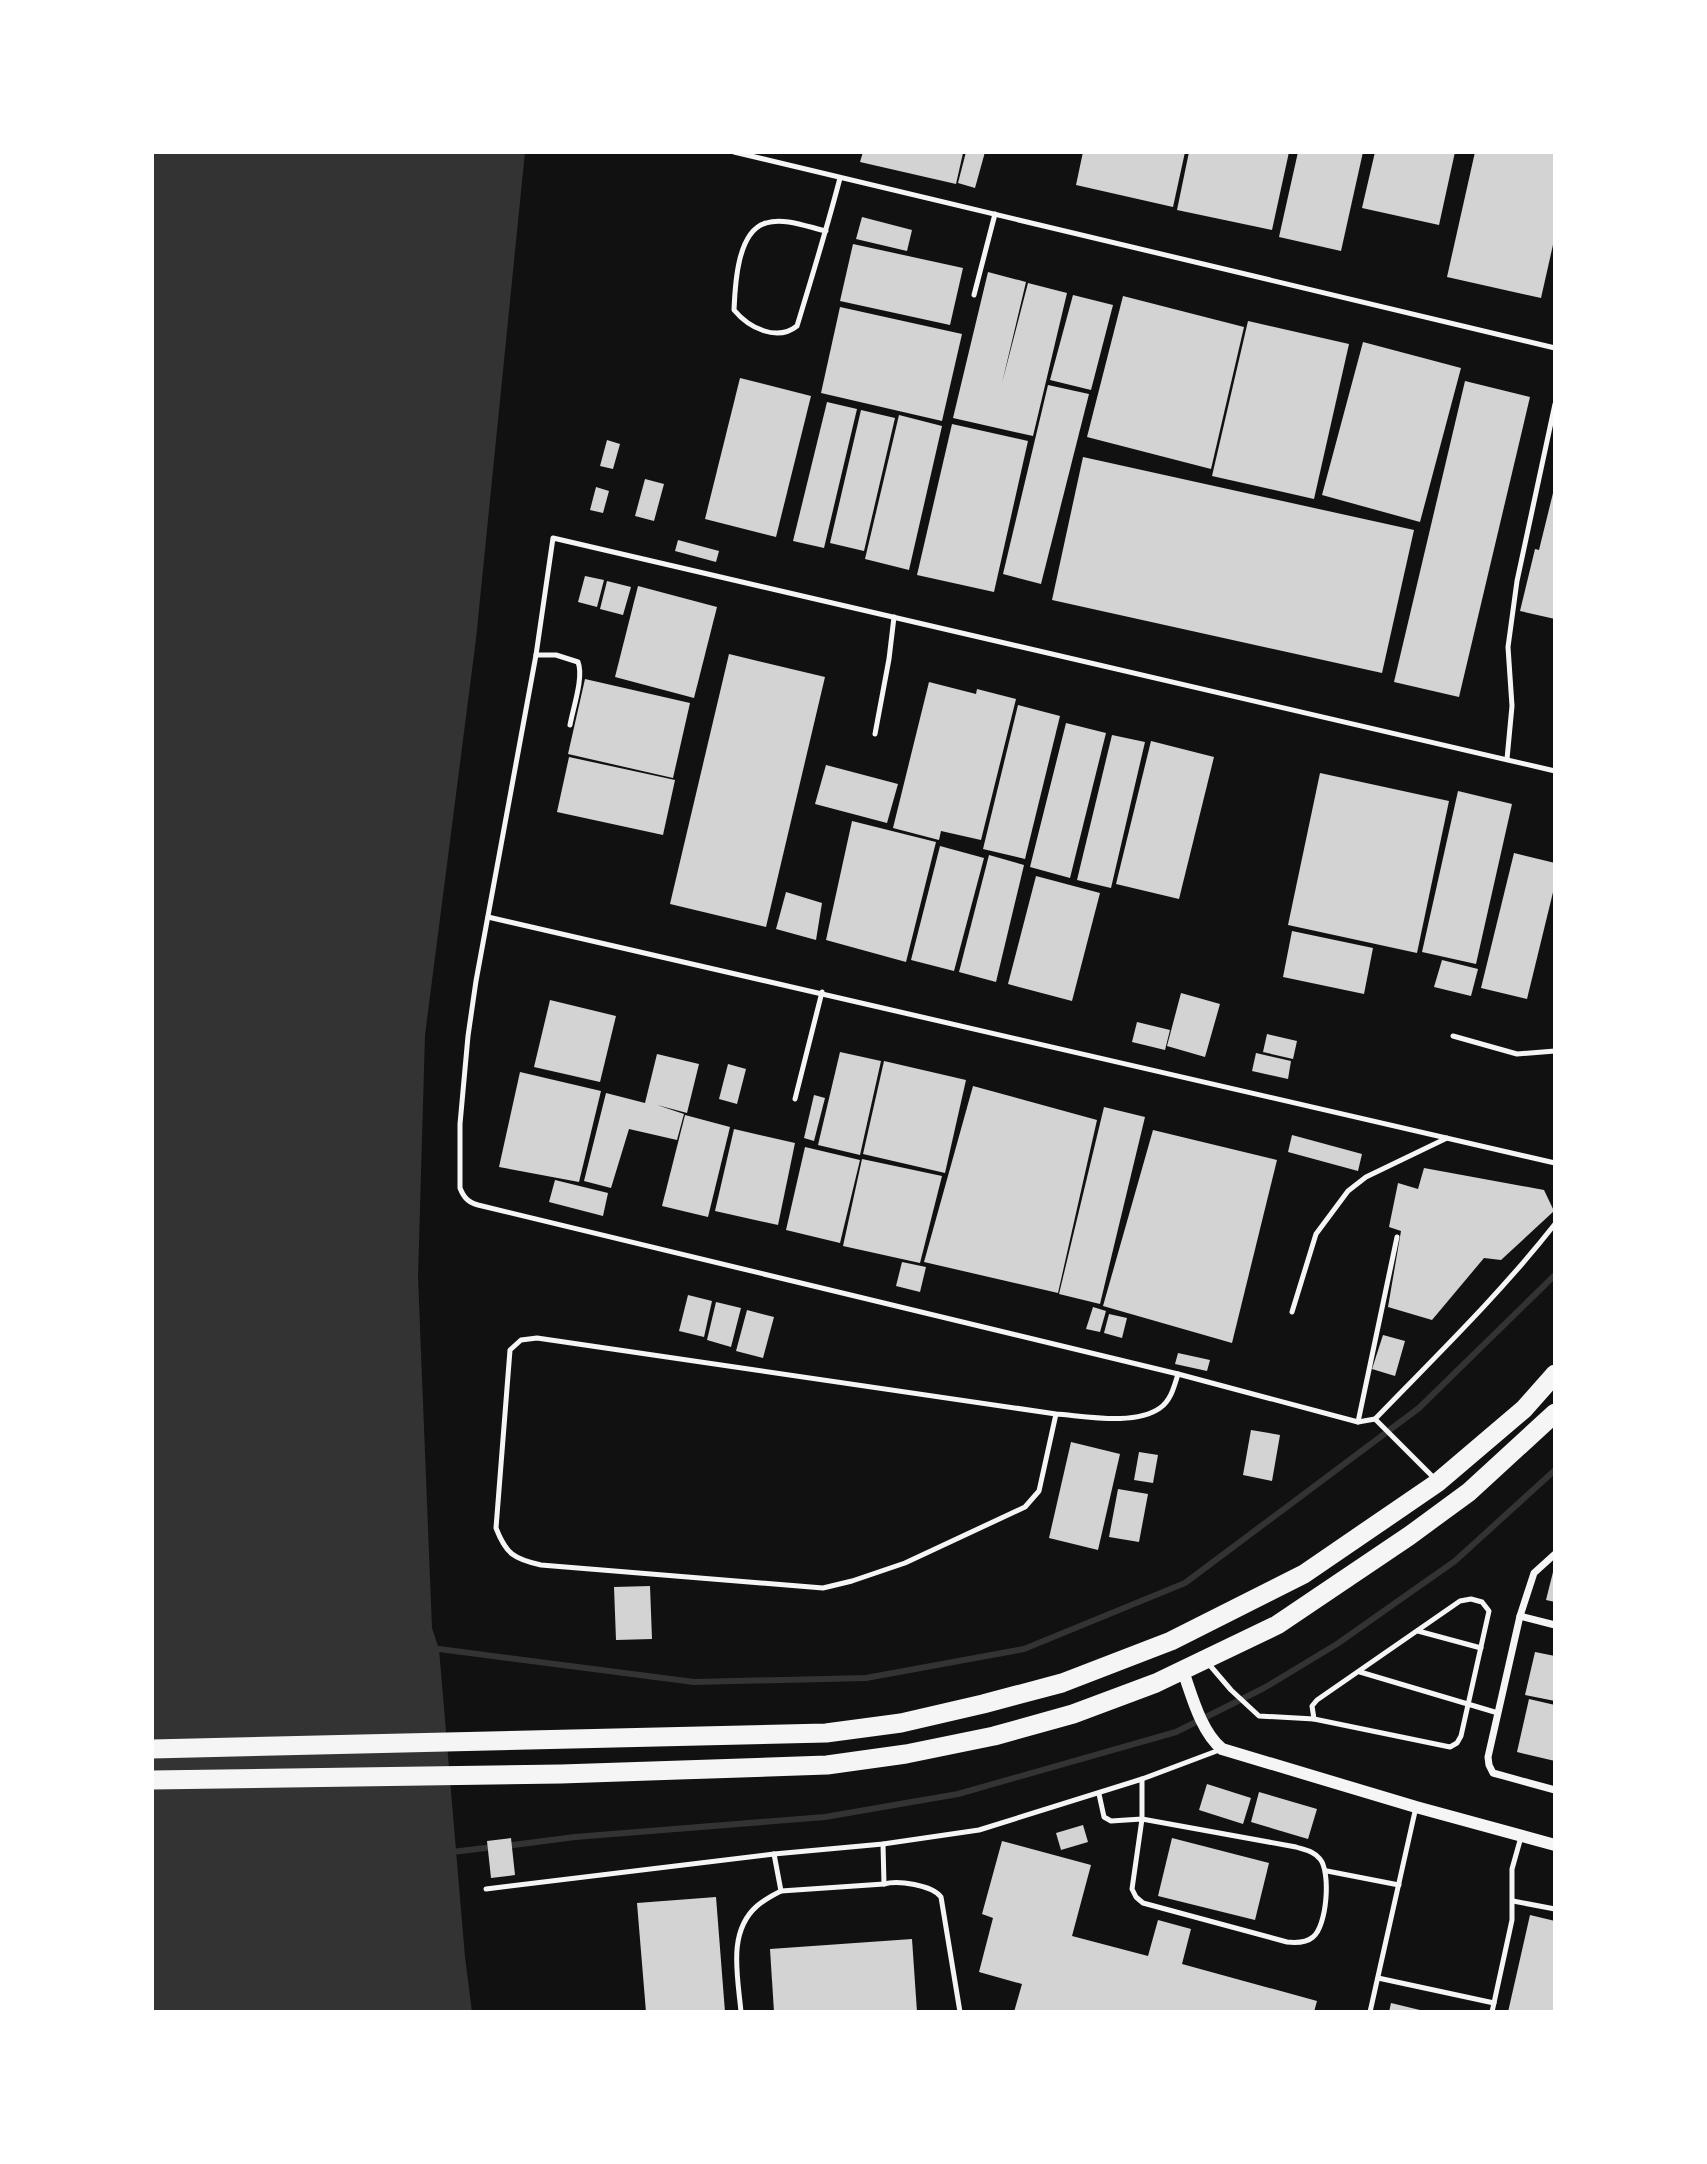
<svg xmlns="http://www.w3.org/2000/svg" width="1707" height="2164" font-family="'IBM Plex Sans',sans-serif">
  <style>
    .water { fill: #333 }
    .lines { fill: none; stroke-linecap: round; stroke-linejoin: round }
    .stream { stroke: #333; stroke-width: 6 }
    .building { fill: #d3d3d3 }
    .service { stroke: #f5f5f5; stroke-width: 5 }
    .minor { stroke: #f5f5f5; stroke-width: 7 }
    .tertiary { stroke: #f5f5f5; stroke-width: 12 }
    .trunk { stroke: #f5f5f5; stroke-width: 19 }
  </style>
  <rect width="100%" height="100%" fill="#111"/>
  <polygon class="water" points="152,152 525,152 476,639 425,1035 418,1277 432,1628 439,1649 465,1957 472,2012 152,2012"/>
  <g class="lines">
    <g class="stream">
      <polyline points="439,1649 694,1682 866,1678 1024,1649 1185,1583 1419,1408 1555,1275"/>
      <polyline points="505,1846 575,1837 825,1817 958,1794 1176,1732 1264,1688 1337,1644 1455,1561 1555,1470"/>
      <polyline points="451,1854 452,1852 494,1847"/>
    </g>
  </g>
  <g class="building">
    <polygon points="863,152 961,152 963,153 956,184 860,162"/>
    <polygon points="966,152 985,152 975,188 958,183"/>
    <polygon points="1083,152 1185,152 1173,207 1076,185"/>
    <polygon points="1189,152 1289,152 1272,230 1177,210"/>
    <polygon points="1298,152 1363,152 1341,251 1279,237"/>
    <polygon points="1375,152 1455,152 1439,225 1362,208"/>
    <polygon points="1475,152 1555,152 1555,236 1541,298 1447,277"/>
    <polygon points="862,217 912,230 907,251 856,239"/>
    <polygon points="853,244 963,268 950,325 840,301"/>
    <polygon points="988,272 1026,282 1002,383 1028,283 1067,293 1033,436 953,418"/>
    <polygon points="1073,295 1113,305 1091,390 1050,380"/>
    <polygon points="1123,296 1244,327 1211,469 1087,437"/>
    <polygon points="840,307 962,334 942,421 821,393"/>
    <polygon points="1248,321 1349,344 1314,499 1212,476"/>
    <polygon points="1363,342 1461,368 1420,522 1322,495"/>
    <polygon points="740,378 811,396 776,537 705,519"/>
    <polygon points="1465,381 1530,397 1459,697 1394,682"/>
    <polygon points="1048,385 1089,394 1041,584 1003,574"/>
    <polygon points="827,402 857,409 824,548 793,541"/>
    <polygon points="861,410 895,418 864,551 830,543"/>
    <polygon points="899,415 942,426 909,570 865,559"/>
    <polygon points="952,424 1028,441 994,592 917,575"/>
    <polygon points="607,440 620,444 613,469 600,466"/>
    <polygon points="1083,457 1414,530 1382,673 1052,600"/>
    <polygon points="645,479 664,484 654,521 635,516"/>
    <polygon points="596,487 609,491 603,513 590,510"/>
    <polygon points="1554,489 1555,489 1555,619 1520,611 1535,549 1539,550"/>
    <polygon points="678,540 719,551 716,562 675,551"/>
    <polygon points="585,576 604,580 597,607 578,602"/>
    <polygon points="607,581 631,587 623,615 600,609"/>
    <polygon points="638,586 717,607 694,698 615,677"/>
    <polygon points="729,654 825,677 766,927 670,904"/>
    <polygon points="585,679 690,703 673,778 568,754"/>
    <polygon points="929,682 976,694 977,689 1016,699 981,840 941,831 939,840 893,828"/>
    <polygon points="1018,705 1060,716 1025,859 983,849"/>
    <polygon points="1066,723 1106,733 1070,878 1030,867"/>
    <polygon points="1112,735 1145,742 1111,888 1077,880"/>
    <polygon points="1151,741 1214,757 1179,899 1116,884"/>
    <polygon points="569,757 675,780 663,835 557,812"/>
    <polygon points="826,765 898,784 887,823 815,804"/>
    <polygon points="1320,773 1449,801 1417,953 1288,925"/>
    <polygon points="1458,791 1512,804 1476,964 1422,952"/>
    <polygon points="852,821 936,842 906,962 826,940"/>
    <polygon points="940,846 984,858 954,971 911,960"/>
    <polygon points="1514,853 1555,863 1555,884 1527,999 1481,988"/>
    <polygon points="989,855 1024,865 996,982 959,972"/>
    <polygon points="1036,876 1100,893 1072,1001 1008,984"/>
    <polygon points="786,892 822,903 816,940 776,929"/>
    <polygon points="1292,931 1373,948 1364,994 1283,977"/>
    <polygon points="1442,960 1478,969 1471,996 1434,987"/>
    <polygon points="1181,993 1220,1004 1205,1057 1167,1046"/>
    <polygon points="550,1000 616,1016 600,1082 534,1067"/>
    <polygon points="1137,1022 1170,1030 1165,1050 1132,1042"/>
    <polygon points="1267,1034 1297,1041 1293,1059 1263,1052"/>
    <polygon points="840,1052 881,1061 860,1155 818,1145"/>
    <polygon points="1256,1053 1291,1061 1288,1079 1252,1071"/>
    <polygon points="657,1054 699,1064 687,1113 657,1105 684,1114 677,1140 629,1129 611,1188 584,1181 606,1093 645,1103"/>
    <polygon points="884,1061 966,1080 945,1173 863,1154"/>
    <polygon points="728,1064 746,1069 737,1104 719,1099"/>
    <polygon points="520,1072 601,1091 579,1182 499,1167"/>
    <polygon points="973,1086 1097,1120 1058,1293 924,1262"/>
    <polygon points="814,1095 825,1098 814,1141 804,1138"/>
    <polygon points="1104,1107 1145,1117 1100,1304 1059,1294"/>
    <polygon points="685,1115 730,1127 708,1217 662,1206"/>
    <polygon points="734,1129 795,1143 778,1225 715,1211"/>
    <polygon points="1153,1130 1277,1160 1232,1343 1103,1306"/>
    <polygon points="1292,1135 1362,1154 1358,1171 1288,1152"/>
    <polygon points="805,1147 860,1160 840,1243 786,1230"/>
    <polygon points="862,1159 942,1176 920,1263 843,1246"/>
    <polygon points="1424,1168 1544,1190 1554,1211 1501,1260 1484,1258 1432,1320 1388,1307 1401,1231 1389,1227 1398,1183 1418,1189"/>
    <polygon points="555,1180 608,1193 603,1216 549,1202"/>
    <polygon points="902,1262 926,1267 920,1292 896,1286"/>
    <polygon points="688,1295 712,1301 704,1337 679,1331"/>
    <polygon points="716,1302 741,1308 731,1347 707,1340"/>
    <polygon points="1093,1307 1106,1311 1100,1332 1086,1329"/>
    <polygon points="747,1310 774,1317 763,1358 736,1351"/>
    <polygon points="1109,1314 1127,1318 1122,1338 1104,1333"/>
    <polygon points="1383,1335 1405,1341 1395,1376 1372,1369"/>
    <polygon points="1178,1353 1210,1360 1207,1371 1175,1364"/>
    <polygon points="1251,1430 1280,1435 1272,1481 1243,1475"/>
    <polygon points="1071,1442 1120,1454 1098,1550 1049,1538"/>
    <polygon points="1139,1452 1158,1455 1153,1483 1134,1480"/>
    <polygon points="1118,1489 1148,1494 1139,1542 1109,1537"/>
    <polygon points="1554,1568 1555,1568 1555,1602 1546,1600"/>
    <polygon points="650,1586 652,1639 616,1640 614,1587"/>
    <polygon points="1535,1652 1555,1656 1555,1701 1525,1695"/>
    <polygon points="1529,1699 1555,1705 1555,1761 1517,1752"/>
    <polygon points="1207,1784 1251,1798 1243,1824 1199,1810"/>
    <polygon points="1259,1792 1317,1809 1308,1839 1251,1822"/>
    <polygon points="1083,1825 1088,1842 1061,1850 1056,1833"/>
    <polygon points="511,1838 515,1875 491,1878 487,1841"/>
    <polygon points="1172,1838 1269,1863 1255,1920 1158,1896"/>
    <polygon points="1002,1841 1091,1865 1072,1936 1148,1956 1158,1920 1191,1929 1182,1964 1317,2001 1314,2012 1014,2012 1022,1984 979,1972 993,1918 982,1914"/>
    <polygon points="716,1897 725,2012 646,2012 637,1903"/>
    <polygon points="1530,1915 1555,1921 1555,2012 1508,2012"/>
    <polygon points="912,1939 917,2012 774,2012 770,1949"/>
    <polygon points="1391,2003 1424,2011 1424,2012 1389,2012"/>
  </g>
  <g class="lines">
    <g class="service">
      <polyline points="734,152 1555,348"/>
      <path d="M826 231C808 227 784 217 766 223 737 231 735 286 734 310 749 328 777 342 797 326 812 277 827 228 840 178"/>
      <polyline points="974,295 995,214"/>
      <path d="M536 655H556L578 662C584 677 573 708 570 725"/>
      <polyline points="875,734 889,659 894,617"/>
      <polyline points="1507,759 1512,706 1508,647 1517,581 1555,404"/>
      <path d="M1555 771 553 538 536 655 476 981 468 1036 460 1124V1188C464 1198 468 1202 478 1205L1178 1374 1358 1422 1375 1419C1436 1356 1500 1294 1555 1224"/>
      <polyline points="488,917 1555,1163"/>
      <polyline points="1453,1036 1517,1054 1555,1051"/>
      <polyline points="795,1099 822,992"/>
      <polyline points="1292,1312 1316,1234 1348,1191 1366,1177 1447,1138"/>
      <path d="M1056 1414 1039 1491 1025 1507 905 1563 852 1581 823 1588 541 1565C514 1559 506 1554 496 1528L510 1350 521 1340 537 1338 1056 1414C1085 1416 1135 1426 1160 1408 1171 1400 1174 1387 1178 1374"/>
      <polyline points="1375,1419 1435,1479"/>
      <polyline points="1358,1422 1397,1237"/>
      <polygon points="1471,1599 1482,1602 1489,1611 1461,1736 1457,1743 1450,1747 1314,1719 1312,1706 1317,1700 1460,1601"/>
      <polyline points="1418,1631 1481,1648"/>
      <polyline points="1207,1662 1231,1690 1259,1716 1314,1719"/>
      <polyline points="1360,1672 1498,1713"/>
      <path d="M1099 1794 1104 1817 1111 1821 1142 1819 1296 1847C1305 1850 1314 1851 1320 1859 1331 1872 1327 1926 1313 1937 1306 1943 1296 1943 1287 1942L1143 1903 1136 1897 1132 1889 1142 1819V1779"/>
      <path d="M883 1844 884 1884C898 1880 932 1885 941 1897L960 2012"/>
      <polyline points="774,1854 781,1891 884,1884"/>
      <polyline points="1327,1871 1399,1885"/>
      <polyline points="486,1889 774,1854 883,1844 979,1830 1142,1779 1222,1749"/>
      <polyline points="1513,1901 1555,1909"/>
      <polyline points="1378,1978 1494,2003"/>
      <path d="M741 2012C738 1977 727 1932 757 1906 764 1900 773 1895 781 1891"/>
      <polyline points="1370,2012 1416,1807"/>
      <polyline points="1492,2012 1512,1920 1512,1869 1521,1837"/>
    </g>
    <g class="minor">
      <polyline points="1555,1554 1534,1573 1520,1616 1488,1757 1489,1765 1493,1773 1555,1790"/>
      <polyline points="1520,1616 1555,1625"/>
    </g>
    <path class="tertiary" d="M1183 1671C1192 1696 1201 1732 1222 1749L1416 1807 1555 1845"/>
    <g class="trunk">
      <polyline points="152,1749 826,1733 901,1723 983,1704 1062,1683 1171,1641 1304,1574 1437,1483 1524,1409 1555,1374"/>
      <polyline points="152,1780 561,1774 827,1765 906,1754 994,1736 1073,1714 1156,1683 1277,1625 1409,1536 1469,1492 1555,1413"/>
    </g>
  </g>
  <rect width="1707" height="2164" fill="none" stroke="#ffffff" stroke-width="308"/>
</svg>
